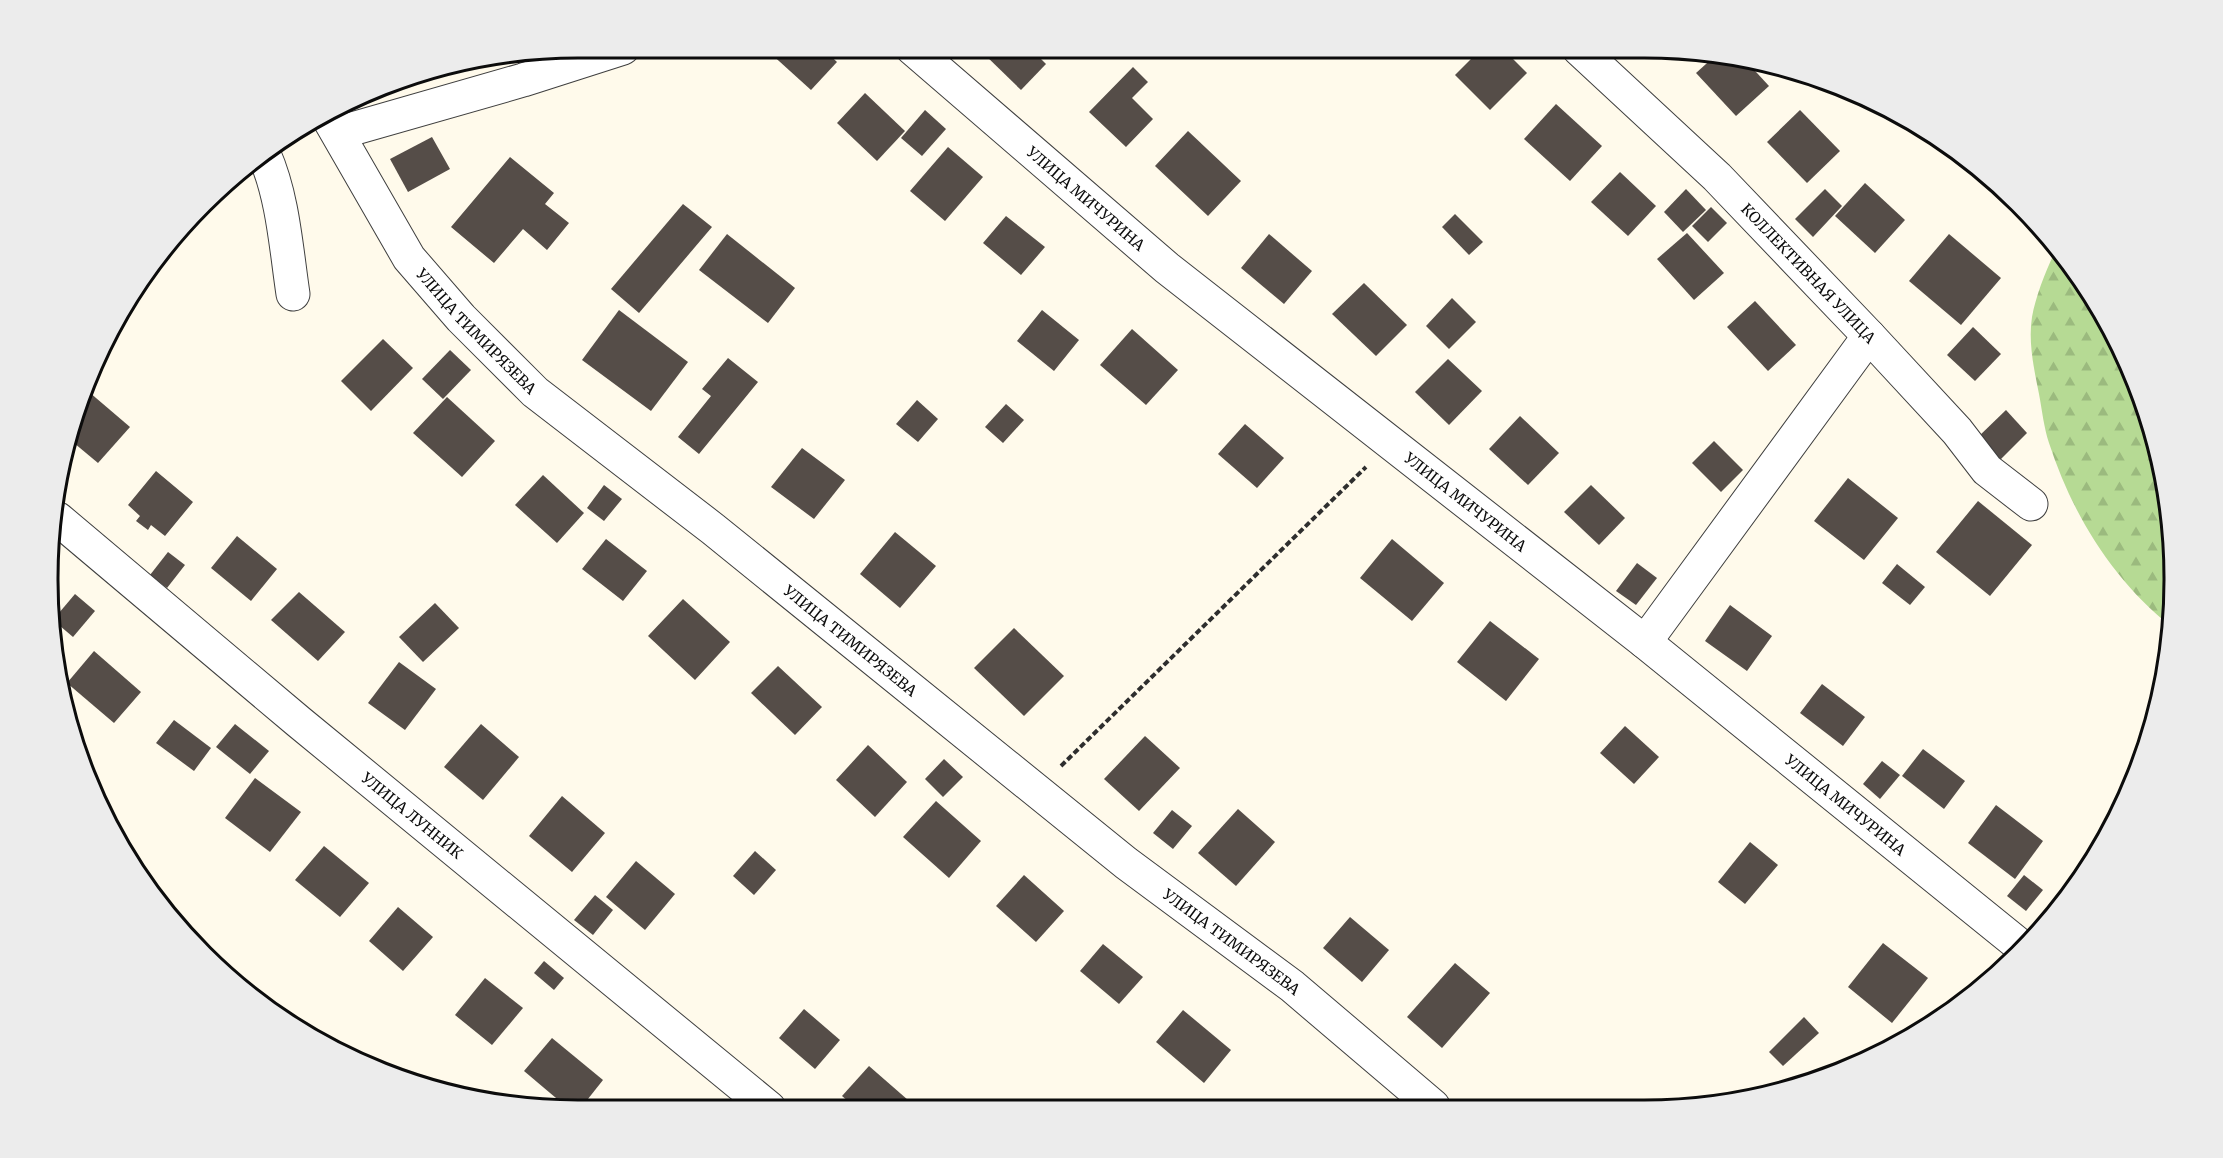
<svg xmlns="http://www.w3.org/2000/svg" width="2223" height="1158" font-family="Merriweather,serif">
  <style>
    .forest { fill: url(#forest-firs) }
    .building { fill: #554d48 }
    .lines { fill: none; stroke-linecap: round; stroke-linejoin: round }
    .minor-casing { stroke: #3f3f3f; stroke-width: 35 }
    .path { stroke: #2e2e2e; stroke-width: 4; stroke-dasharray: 6 3; stroke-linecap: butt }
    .minor { stroke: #fff; stroke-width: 33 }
    .labels { text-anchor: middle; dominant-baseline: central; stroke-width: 6; stroke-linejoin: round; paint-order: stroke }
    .street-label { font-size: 15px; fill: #0c0c0c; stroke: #fff }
    .rim { fill: none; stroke: #0c0c0c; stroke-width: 3 }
  </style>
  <defs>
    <pattern id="forest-firs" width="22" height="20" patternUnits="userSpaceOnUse" patternTransform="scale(1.5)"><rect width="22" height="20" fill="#b6da94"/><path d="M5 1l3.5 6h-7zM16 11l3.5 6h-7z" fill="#9bba7e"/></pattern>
  </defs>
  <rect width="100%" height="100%" fill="#fffaeb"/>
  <path class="forest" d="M2057 248 2104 314 2147 409 2170 510 2174 614 2172 627C2113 581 2072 514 2049 443 2044 428 2042 410 2039 394 2034 369 2028 342 2032 317 2036 295 2047 267 2057 248Z"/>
  <g class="building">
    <polygon points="773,48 822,48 837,62 811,90 769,52"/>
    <polygon points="985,48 1030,48 1046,64 1021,90 982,52"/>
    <polygon points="1481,49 1503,49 1527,73 1490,110 1455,75"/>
    <polygon points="1716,55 1745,60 1769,86 1736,116 1696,73"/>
    <polygon points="1133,67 1148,82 1132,98 1153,119 1126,147 1089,112"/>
    <polygon points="865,93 905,131 877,161 837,123"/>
    <polygon points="1556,104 1602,146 1570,181 1524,139"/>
    <polygon points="925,110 946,129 922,156 901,138"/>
    <polygon points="1800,110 1840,151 1807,183 1767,142"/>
    <polygon points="1188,131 1241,181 1208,216 1155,166"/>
    <polygon points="432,137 450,169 408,192 390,159"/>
    <polygon points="948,147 983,177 945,221 910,191"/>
    <polygon points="510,157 554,193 545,204 569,223 547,250 523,229 494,263 451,227"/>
    <polygon points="249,165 253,174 235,184 233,182"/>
    <polygon points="1620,172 1656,206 1628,236 1591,202"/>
    <polygon points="1865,183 1905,220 1875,253 1835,216"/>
    <polygon points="1686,189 1706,210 1683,232 1664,212"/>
    <polygon points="1825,189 1842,206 1813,237 1795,219"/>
    <polygon points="683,204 712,227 639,313 611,289"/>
    <polygon points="1711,207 1727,223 1708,242 1692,226"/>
    <polygon points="1455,214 1483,242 1469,255 1442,227"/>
    <polygon points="1006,216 1045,247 1021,275 983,243"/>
    <polygon points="1687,233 1724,273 1694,300 1657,259"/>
    <polygon points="727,234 795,288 768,323 699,270"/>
    <polygon points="1269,234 1312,271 1284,304 1241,268"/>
    <polygon points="1949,234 2001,278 1961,325 1909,281"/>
    <polygon points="1364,283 1407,325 1376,356 1332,314"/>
    <polygon points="1452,298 1476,322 1449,349 1426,326"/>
    <polygon points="1755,301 1796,345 1768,371 1727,327"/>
    <polygon points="619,310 688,362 651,411 582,360"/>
    <polygon points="1042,310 1079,340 1054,371 1017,341"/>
    <polygon points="1973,327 2001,354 1975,381 1947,355"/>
    <polygon points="1132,329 1178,370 1146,405 1100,365"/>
    <polygon points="383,339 413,368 371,411 341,381"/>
    <polygon points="450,350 471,370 443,399 422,379"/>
    <polygon points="728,358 758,382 699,454 678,437 711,396 702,389"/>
    <polygon points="1448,359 1482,391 1449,425 1415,392"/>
    <polygon points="89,392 130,427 98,463 68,438"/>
    <polygon points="447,397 495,441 462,477 413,433"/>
    <polygon points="917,400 938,419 918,442 896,424"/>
    <polygon points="1006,404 1024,420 1003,443 985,427"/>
    <polygon points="2006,410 2027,433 1998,462 1976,439"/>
    <polygon points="1520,416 1559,453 1528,485 1489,449"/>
    <polygon points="1245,424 1284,458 1257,488 1218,454"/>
    <polygon points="1714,441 1743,470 1721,492 1692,463"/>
    <polygon points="802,448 845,480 814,519 771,487"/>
    <polygon points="156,471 193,502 165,536 151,525 148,530 136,521 140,516 128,505"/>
    <polygon points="543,475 584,513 557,543 515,505"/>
    <polygon points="1848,478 1898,518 1864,560 1814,521"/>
    <polygon points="604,485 622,499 604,521 587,508"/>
    <polygon points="1591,485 1625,518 1599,545 1564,512"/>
    <polygon points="1978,501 2032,545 1990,596 1936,552"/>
    <polygon points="895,532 936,566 900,608 860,574"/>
    <polygon points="237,536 277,569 251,601 211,568"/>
    <polygon points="606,539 647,571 623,601 582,569"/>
    <polygon points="1392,539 1444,583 1412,621 1360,578"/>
    <polygon points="168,552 185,565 167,588 150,575"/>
    <polygon points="1637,563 1657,578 1636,605 1616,591"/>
    <polygon points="1897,564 1925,587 1910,605 1882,583"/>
    <polygon points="299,592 345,632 318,661 271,620"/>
    <polygon points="75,594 95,611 73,637 53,620"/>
    <polygon points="683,599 730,642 695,680 648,636"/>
    <polygon points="435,603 459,628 423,662 399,637"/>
    <polygon points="1730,605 1772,636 1747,671 1705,641"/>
    <polygon points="1490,621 1539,659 1506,701 1457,662"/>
    <polygon points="1014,628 1064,676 1024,716 974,668"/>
    <polygon points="94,651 141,692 114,723 67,683"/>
    <polygon points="399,662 436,689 405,730 368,703"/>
    <polygon points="778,666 822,707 795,735 751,693"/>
    <polygon points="1822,684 1865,717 1843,746 1800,713"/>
    <polygon points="174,720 211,748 194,771 156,743"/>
    <polygon points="235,724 269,751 250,774 216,747"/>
    <polygon points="481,724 519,757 483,800 444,767"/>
    <polygon points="1625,726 1659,757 1634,784 1600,753"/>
    <polygon points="1145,736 1180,768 1139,811 1104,779"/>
    <polygon points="868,745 907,782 875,817 836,780"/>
    <polygon points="1923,749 1965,781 1944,809 1902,776"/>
    <polygon points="944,759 963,777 943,797 925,779"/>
    <polygon points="1882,761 1900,775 1880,799 1863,784"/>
    <polygon points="255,778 301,812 270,852 225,818"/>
    <polygon points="562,796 605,833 572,872 529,836"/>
    <polygon points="936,801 981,841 949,878 903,837"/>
    <polygon points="1996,805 2043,841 2015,879 1968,843"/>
    <polygon points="1238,809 1275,842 1236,886 1198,853"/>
    <polygon points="1172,810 1192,826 1173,849 1153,833"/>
    <polygon points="1750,842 1778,865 1745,904 1718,882"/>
    <polygon points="324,846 369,883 340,917 295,880"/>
    <polygon points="755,851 776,870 754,895 733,876"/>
    <polygon points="636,861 675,894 645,930 606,897"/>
    <polygon points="1024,875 1064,911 1036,942 996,906"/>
    <polygon points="2024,875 2043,890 2026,911 2007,896"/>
    <polygon points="595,895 613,910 593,935 574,920"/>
    <polygon points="398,907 433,937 403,971 369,941"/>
    <polygon points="1350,917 1389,950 1362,982 1323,948"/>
    <polygon points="1883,943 1928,978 1892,1023 1848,987"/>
    <polygon points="1103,944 1143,977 1119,1004 1080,971"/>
    <polygon points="544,961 564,978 554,990 534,973"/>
    <polygon points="1455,963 1490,993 1442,1048 1407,1017"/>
    <polygon points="485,978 523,1008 492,1045 455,1015"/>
    <polygon points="804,1009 840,1040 815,1069 779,1038"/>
    <polygon points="1183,1010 1231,1050 1204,1083 1156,1042"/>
    <polygon points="1804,1017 1819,1033 1783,1066 1769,1052"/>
    <polygon points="552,1038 603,1080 580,1109 569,1109 524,1071"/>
    <polygon points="869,1066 916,1107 915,1108 856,1108 842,1096"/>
  </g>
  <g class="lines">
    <defs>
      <g id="minor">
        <path id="s1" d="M912 48 1167 268 1645 642 2023 948"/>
        <path id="s2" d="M1579 49 1717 177 1869 336 1957 431 1987 470 2031 504"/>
        <path id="s3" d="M329 119 409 258 461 318 535 392 713 529 1126 863 1292 986 1433 1106"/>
        <polyline points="338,133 523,80 623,48"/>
        <path d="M264 154C283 197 286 247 293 294"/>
        <path id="s4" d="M58 519 299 722 769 1108"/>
        <polyline points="1645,642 1869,336"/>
      </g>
    </defs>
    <use href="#minor" class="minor-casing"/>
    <polyline class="path" points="1061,766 1366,467"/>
    <use href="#minor" class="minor"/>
  </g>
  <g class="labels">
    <g class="street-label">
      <text stroke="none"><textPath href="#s1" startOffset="230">УЛИЦА МИЧУРИНА</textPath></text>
      <text stroke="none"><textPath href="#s2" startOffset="321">КОЛЛЕКТИВНАЯ УЛИЦА</textPath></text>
      <text stroke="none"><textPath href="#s3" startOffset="260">УЛИЦА ТИМИРЯЗЕВА</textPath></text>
      <text stroke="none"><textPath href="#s1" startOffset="716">УЛИЦА МИЧУРИНА</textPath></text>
      <text stroke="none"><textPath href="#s3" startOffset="746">УЛИЦА ТИМИРЯЗЕВА</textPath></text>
      <text stroke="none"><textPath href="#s1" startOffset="1202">УЛИЦА МИЧУРИНА</textPath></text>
      <text stroke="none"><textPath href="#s4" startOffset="462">УЛИЦА ЛУННИК</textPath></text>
      <text stroke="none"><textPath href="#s3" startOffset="1232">УЛИЦА ТИМИРЯЗЕВА</textPath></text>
    </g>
  </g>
  <path d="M0 0H2223V1158H0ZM578 58H1644A520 520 0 0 1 2164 578V580A520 520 0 0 1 1644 1100H578A520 520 0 0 1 58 580V578A520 520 0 0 1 578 58Z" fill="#ececec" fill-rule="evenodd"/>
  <path class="rim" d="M578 58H1644A520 520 0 0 1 2164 578V580A520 520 0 0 1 1644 1100H578A520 520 0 0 1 58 580V578A520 520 0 0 1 578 58Z"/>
</svg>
